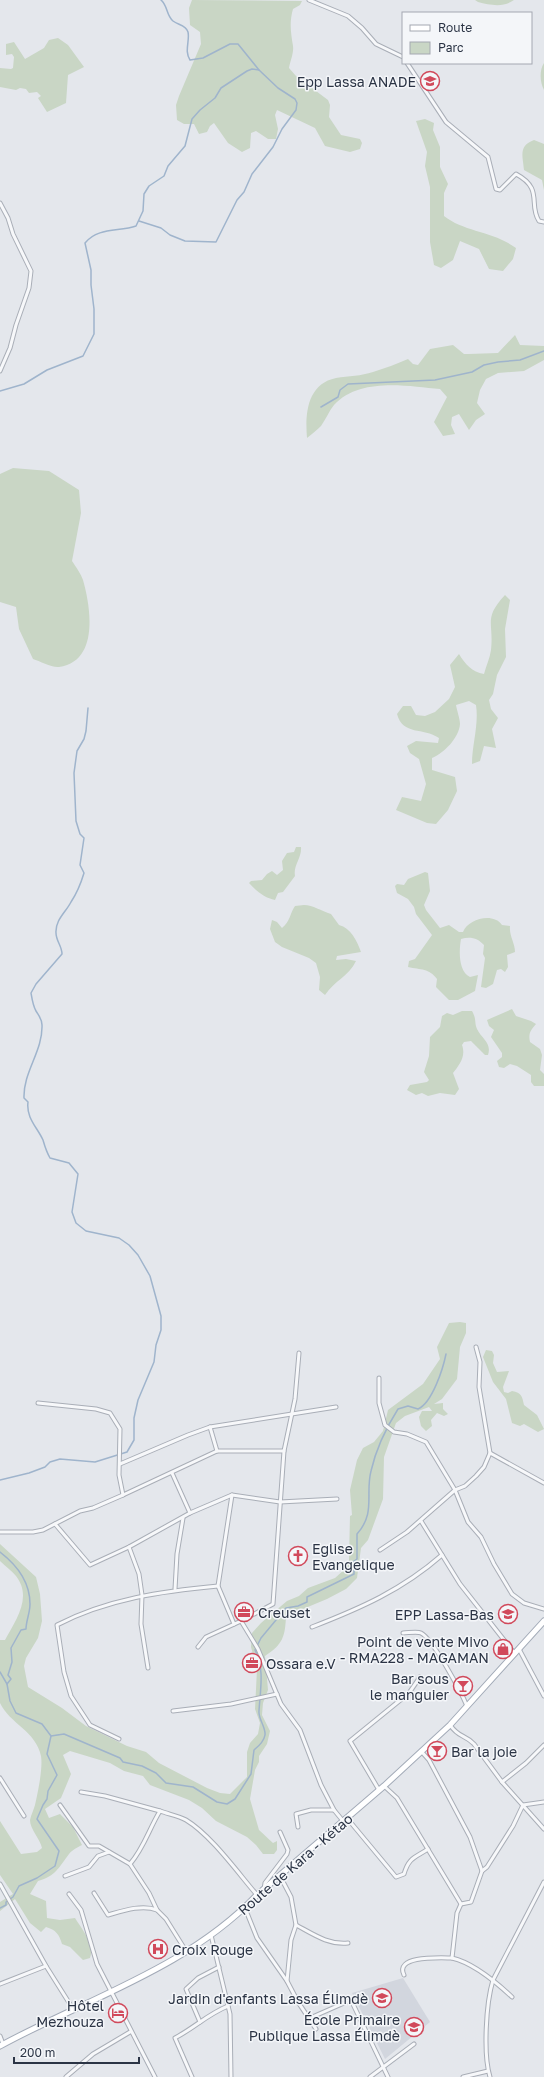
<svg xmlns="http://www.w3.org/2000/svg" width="544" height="2077" font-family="'Golos Text',sans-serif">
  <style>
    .built { fill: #d2d6de }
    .green { fill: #c9d6c5 }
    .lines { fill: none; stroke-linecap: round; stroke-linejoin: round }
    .stream { stroke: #9fb4cc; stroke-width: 1.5 }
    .street-casing { stroke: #a9aeb7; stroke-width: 5 }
    .primary-casing { stroke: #a3abb8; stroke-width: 7 }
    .street { stroke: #f7f8fa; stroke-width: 3 }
    .primary { stroke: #fff; stroke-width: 5 }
    .labels { text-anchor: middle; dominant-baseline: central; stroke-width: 3; stroke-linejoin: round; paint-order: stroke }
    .poi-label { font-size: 14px; fill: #2b3445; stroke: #f4f6f9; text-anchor: end }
    .street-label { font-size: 14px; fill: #2b3445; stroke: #f4f6f9 }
  </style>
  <rect width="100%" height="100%" fill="#e4e7ec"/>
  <polygon class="built" points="403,1978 430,2022 385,2059 352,1993"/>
  <g class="green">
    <path d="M192 0 302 1 300 5 293 9C289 23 291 33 293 46 294 53 290 62 289 68L296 76 328 100 330 105 329 117 341 135 360 139 362 143 360 149 350 152 325 146 315 128 277 110 275 115 278 129 276 139H268L256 131 251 133 250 148 242 152 228 143 214 123 210 126 207 132 199 134 194 124H184L177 120 176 105 179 96 201 44 200 32 190 25 189 8Z"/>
    <path d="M475 0H514C503 8 490 5 478 2Z"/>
    <polygon points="58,38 68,45 84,67 68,75 66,103 47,112 38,98 41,96 37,92 29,93 26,89 20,88 16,90 0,87 0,68 11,69 13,68 14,57 12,54 6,55 6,44 14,42 25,59 44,48 49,40"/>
    <path d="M544 63V90C540 83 539 70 544 63Z"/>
    <path d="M425 119 434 123 433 130 440 147V167L448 184 444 193V216C464 232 493 231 516 248L513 259 503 271 489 269 479 249 460 241 453 260 441 268 434 265 430 242V187L425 166 427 152 416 121Z"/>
    <path d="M534 140 544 144V190L542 180 524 170C523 156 518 146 534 140Z"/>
    <path d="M515 335 520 345 544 346V360L524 371 498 373 486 379 480 390 477 403 485 414 476 420 469 430 459 414 452 417 451 425 455 434 443 436 434 422 447 397 440 389C407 386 360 377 334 405 329 411 326 419 321 426 317 430 312 434 307 438 305 414 307 384 336 378 349 376 361 376 373 372 385 368 397 364 408 359L413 364 418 365 430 349 453 345 464 354H468L498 353Z"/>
    <path d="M13 468 49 471 79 490 81 513 72 561C76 567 81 574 83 580 91 608 99 661 59 667 52 668 40 661 33 659L19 629 16 607 0 602V474Z"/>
    <path d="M505 595 510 600 505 629 506 657 497 675 493 694 489 700 491 709 498 718 492 729 496 748 484 746 480 761 472 764C472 744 479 725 476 705L469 701 456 705C457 711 460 719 460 724 459 738 444 753 432 758V770L455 777 457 791 448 810 436 824 427 823 396 810 402 797 421 801 426 784 419 759 410 753 407 746 416 741 438 743 439 738C423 727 403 736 397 714L403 706H411L416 715 425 716 435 712 449 699 455 687 450 665 459 654C465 664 472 672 484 674 486 666 490 658 491 650 494 622 483 619 505 595Z"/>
    <path d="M296 847H301C302 858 293 865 295 876L283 892 278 893 275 900C265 898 256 891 249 883L251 881 262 880 267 874 272 871 277 875 283 870 282 861 287 853 294 852Z"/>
    <path d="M425 872 428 873 430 891 424 905 426 910 440 928 449 925 459 932H463C468 919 493 912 502 925L510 926C509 936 515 943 515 952L507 955 508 967 505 972 501 969 497 970 493 984 486 988 481 987 485 958 483 954 484 945C478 938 470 936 461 939 459 950 458 971 470 977L478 975 475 991 458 1000H449L436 987 437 979C429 968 421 970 408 967L409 961 415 959 432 935 416 914 414 907 408 899 397 893 395 886 397 884 404 885 408 879Z"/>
    <path d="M304 905C313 905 321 911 331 914L339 925C351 928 357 941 361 952L337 956 336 960 346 959 356 961C349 976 334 981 325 995L319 990 320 977 316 963 309 958 282 947 275 942 270 929 272 920 277 922 282 928C290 922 290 913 295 906Z"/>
    <path d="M512 1009 516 1016 531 1021 536 1024C531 1030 528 1033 530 1042L540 1049 542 1055 540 1070 544 1074V1086H534L531 1082V1075L517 1066 510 1064 504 1068 499 1067 497 1061 502 1057V1053L491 1037 494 1030 489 1026 487 1020Z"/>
    <path d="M462 1011H472C477 1020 474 1022 477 1029 482 1039 492 1043 488 1055H485L471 1041 464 1042 462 1045C466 1056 460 1064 453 1073L459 1089 455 1095 440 1093 428 1096 422 1093 416 1095 407 1090 410 1085 427 1082 429 1080 424 1072 429 1056 430 1037 440 1027 442 1016 447 1013 453 1015Z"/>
    <path d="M460 1322 466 1323V1333L460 1347 457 1379 442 1399 434 1404 443 1403V1409L448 1414 444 1416 437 1413 431 1420 432 1426 426 1431 421 1426 419 1417 422 1411H432L429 1407 405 1416 396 1423 384 1457 383 1499 368 1540 361 1548 357 1578 346 1589 327 1599 286 1616C285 1637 283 1644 265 1656L268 1690 263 1703 262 1715 270 1731 267 1744 259 1756V1762L255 1770 250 1799 259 1830C264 1834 268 1839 273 1843L277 1841V1850L274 1854H263L256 1845 247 1837 216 1821 202 1808 189 1800 150 1785 143 1776 124 1771 110 1763 70 1751 63 1755 71 1774 61 1798 45 1809 49 1818 60 1814 73 1827 82 1845C78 1847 72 1850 69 1854 59 1867 56 1876 38 1881L30 1894 46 1901 47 1918 60 1920 75 1918C82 1929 95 1945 90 1958L83 1960 70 1947 62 1944C59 1934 56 1930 46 1927L41 1932 30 1923 15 1899 0 1911V1902L13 1894 0 1875V1821L21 1854 37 1852 42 1848C40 1839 30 1829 30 1820 31 1815 34 1809 35 1805 38 1792 43 1768 41 1756 36 1731 10 1724 0 1703V1640H5C15 1621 33 1598 16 1576 12 1571 5 1566 0 1561V1544L36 1577 40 1594 42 1621 38 1638 26 1658 24 1666 28 1687 62 1708 86 1726 127 1746 146 1752 159 1763 207 1788 220 1793 230 1794 247 1777V1752L250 1743 258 1734 260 1723 255 1709 257 1669 251 1647 252 1633 261 1623 287 1601 299 1596 308 1588 335 1578 345 1569 349 1560 350 1516 352 1515 350 1490 357 1460 363 1448 374 1442 383 1431 388 1410 423 1384 440 1359 437 1347 449 1323Z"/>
    <path d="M486 1350 492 1351 494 1355 493 1363 497 1372 509 1371 503 1387 504 1392 508 1393 512 1391C522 1393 522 1396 524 1405L537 1415 544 1429 538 1432 524 1424 520 1426 512 1423 506 1399 493 1382 483 1357Z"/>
  </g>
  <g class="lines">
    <g class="stream">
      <path d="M139 221 161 228 170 235 185 241 216 242 237 200 244 192 252 174 273 147 282 129 296 110 297 103 295 99 278 88 259 70 238 44H230L203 58 190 60C184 51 190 41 188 32 186 25 178 25 173 21 166 15 168 6 161 0"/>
      <path d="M0 391 24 384 47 370 83 356 94 334V309L91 285V270L85 243C98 227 119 232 136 226L143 211 144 194 149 186 164 176 168 166 185 146 192 119 200 110 215 98 221 88 247 71 252 69 259 70"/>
      <polyline points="321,407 338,397 340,390 348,384 435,380 472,372 484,365 498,362 520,360 544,351"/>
      <path d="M0 1480 29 1473 45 1467 50 1462 60 1459 95 1462 127 1452 134 1440V1418L138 1400 154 1362 156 1345 161 1330V1316L150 1276 138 1255 129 1245 119 1238 86 1231 76 1223 72 1212 78 1174 69 1163 50 1158C46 1151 45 1147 43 1140 37 1127 26 1118 28 1102L24 1098C23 1072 43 1051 42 1025 42 1019 39 1016 36 1011 33 1006 32 999 31 993L36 984 62 954C62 946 56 941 56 933 55 920 66 912 71 902 77 893 81 883 84 873L80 865 84 838 80 834 76 821 74 773 77 751 84 739 86 731 88 708"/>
      <path d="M0 1552C17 1565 30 1582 30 1604 30 1613 26 1621 26 1629L21 1630 11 1648 12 1662 8 1675 11 1679 7 1684"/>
      <polyline points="0,1672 7,1684 10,1701 16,1713 42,1724 51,1736 47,1754 57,1775 48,1791 47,1799 43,1805 37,1819 59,1851 55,1866 37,1878 19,1886 13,1897 6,1902 6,1905 0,1908"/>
      <path d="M51 1736 64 1734 120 1758 123 1762 142 1766 156 1773 166 1783 193 1787 217 1802 227 1804 235 1799 251 1774 254 1750C259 1746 264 1741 265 1735 266 1727 258 1719 259 1711 260 1692 265 1668 255 1650L261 1638 286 1608 298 1606 307 1602V1597L354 1574V1561L357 1559V1534C376 1513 365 1494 371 1471 376 1449 386 1428 398 1409L408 1406 418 1409C432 1403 443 1369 446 1354"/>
    </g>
    <defs>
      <g id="street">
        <polyline points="309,0 348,16 362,28 376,44 403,57"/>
        <path d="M407 63 446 122 488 157 496 189 500 190 516 174C544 189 528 204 539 221L544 222"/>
        <polyline points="0,203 8,218 13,234 31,271 29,288 16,325 10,348 0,371"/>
        <polyline points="379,1378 379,1403 385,1425 394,1432 407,1434 426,1442 455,1490 468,1522 481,1537 494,1564 512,1594 524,1603 544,1609"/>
        <polyline points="38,1403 96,1409 110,1413 120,1429 119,1475 123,1495"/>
        <polyline points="210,1427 217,1451"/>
        <polyline points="490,1453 544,1483"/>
        <polyline points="120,1464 188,1435 210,1427 336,1407"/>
        <polyline points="172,1473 190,1513"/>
        <polyline points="232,1495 218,1586 234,1624"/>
        <polyline points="421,1521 460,1584 515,1654"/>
        <polyline points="55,1524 90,1565 129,1547 190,1513 232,1495 280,1502 337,1499"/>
        <polyline points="0,1532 33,1532 43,1530 80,1511 93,1508 123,1495 217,1451 284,1451"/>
        <polyline points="129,1547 139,1574 142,1595 141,1624 148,1668"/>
        <polyline points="380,1550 407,1532 455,1490 465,1486 476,1476 484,1467 490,1453 479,1387 480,1362 476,1347"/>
        <polyline points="175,1589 177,1554 183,1518"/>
        <polyline points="241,1621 258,1649 281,1704 300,1730 321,1785 334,1810 343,1821"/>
        <path d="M312 1627C361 1608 402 1590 442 1555"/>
        <path d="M403 1633C408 1633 417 1631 421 1633 433 1639 461 1692 467 1706"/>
        <polyline points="198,1647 206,1637 241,1621 273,1604 284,1451 295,1399 299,1353"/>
        <polyline points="519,1649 544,1696"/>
        <polyline points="173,1711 231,1704 277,1694"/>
        <path d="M450 1725C459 1738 464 1734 474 1744L502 1782 544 1829"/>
        <path d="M119 1739 90 1725 71 1696 64 1672 57 1625C107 1599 163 1591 218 1586"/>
        <polyline points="421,1751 429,1760 470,1837 482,1871 471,1902 461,1904"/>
        <polyline points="0,1778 24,1816"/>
        <polyline points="502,1782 526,1763 544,1745"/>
        <path d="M384 1786 397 1798 461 1904 457 1913 452 1958C474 1963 496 1982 512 1997"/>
        <polyline points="379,1790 350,1741 409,1693 420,1677"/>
        <path d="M81 1792 105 1796 160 1811C149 1829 144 1848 130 1864"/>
        <polyline points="60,1805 89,1846 99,1846 130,1864 149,1893 157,1910 166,1919 186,1951"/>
        <path d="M160 1811C168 1814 179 1816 186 1820 211 1835 238 1873 257 1895"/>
        <path d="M347 1818 396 1877 404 1874C409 1857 415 1858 428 1849"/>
        <polyline points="298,1827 296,1814 311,1810 334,1810"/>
        <polyline points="482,1871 487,1867 513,1826 523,1805 544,1802"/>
        <polyline points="65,1876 89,1867 98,1856 109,1852"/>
        <polyline points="280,1876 291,1897 296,1925 291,1940 287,1981 298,2002 316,2029"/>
        <polyline points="0,1884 46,1966 73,2009"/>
        <polyline points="264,1889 265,1883 287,1854 288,1850 280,1832"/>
        <path d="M94 1893 108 1915C122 1911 142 1904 157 1910"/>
        <polyline points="69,1894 81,1910 97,1964 155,2077"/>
        <polyline points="245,1908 257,1938 287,1981"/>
        <path d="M296 1925C313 1934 328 1945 348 1943"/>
        <polyline points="211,1935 230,2014 231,2077"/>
        <path d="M404 1975C394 1955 441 1958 452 1958"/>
        <polyline points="0,1984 46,1966"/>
        <polyline points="310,2018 351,2000 388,2077"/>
        <polyline points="200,2022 186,1989 198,1978 219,1967"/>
        <polyline points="0,2036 3,2044"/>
        <polyline points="66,2077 93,2054 130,2032"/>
        <path d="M192 2077 175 2038C194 2028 208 2014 228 2006"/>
        <polyline points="370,2077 414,2044"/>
        <polyline points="463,2077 488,2071"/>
        <path d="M490 2077C483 2054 486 2003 493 1980L544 1882"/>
      </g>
      <path id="primary" d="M0 2046C86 1999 188 1968 257 1895L384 1786 450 1725 544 1621"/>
    </defs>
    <use href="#street" class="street-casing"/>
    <use href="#primary" class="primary-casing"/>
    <use href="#street" class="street"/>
    <use href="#primary" class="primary"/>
  </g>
  <defs>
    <symbol id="school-ring" viewBox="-11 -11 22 22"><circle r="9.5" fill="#f4f6f9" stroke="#d1495b" stroke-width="1.5"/><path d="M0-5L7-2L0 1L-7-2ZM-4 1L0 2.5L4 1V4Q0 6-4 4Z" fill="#d1495b"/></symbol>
    <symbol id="church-ring" viewBox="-11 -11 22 22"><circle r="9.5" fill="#f4f6f9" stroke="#d1495b" stroke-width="1.5"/><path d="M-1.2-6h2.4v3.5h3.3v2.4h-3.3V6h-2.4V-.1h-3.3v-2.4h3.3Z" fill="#d1495b"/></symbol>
    <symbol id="office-ring" viewBox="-11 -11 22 22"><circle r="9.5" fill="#f4f6f9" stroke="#d1495b" stroke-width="1.5"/><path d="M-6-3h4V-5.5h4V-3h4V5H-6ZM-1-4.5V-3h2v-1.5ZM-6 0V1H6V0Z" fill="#d1495b"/></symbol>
    <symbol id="shop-ring" viewBox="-11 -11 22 22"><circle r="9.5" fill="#f4f6f9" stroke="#d1495b" stroke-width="1.5"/><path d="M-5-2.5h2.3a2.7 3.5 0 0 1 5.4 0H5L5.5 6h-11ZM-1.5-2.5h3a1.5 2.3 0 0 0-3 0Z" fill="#d1495b"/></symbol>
    <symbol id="bar-ring" viewBox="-11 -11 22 22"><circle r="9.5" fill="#f4f6f9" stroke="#d1495b" stroke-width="1.5"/><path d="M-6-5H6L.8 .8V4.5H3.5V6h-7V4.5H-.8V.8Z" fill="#d1495b"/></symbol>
    <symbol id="hospital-ring" viewBox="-11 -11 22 22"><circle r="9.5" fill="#f4f6f9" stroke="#d1495b" stroke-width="1.5"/><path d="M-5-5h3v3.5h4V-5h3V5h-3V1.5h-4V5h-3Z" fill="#d1495b"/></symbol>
    <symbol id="hotel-ring" viewBox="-11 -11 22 22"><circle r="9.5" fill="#f4f6f9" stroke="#d1495b" stroke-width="1.5"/><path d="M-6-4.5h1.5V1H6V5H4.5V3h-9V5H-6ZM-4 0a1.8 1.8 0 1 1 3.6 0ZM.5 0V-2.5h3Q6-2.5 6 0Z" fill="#d1495b"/></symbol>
  </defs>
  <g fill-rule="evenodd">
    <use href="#school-ring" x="419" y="70" width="22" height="22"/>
    <use href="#church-ring" x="287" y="1545" width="22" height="22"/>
    <use href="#office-ring" x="233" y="1601" width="22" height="22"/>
    <use href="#school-ring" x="497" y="1603" width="22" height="22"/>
    <use href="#shop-ring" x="492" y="1638" width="22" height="22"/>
    <use href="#office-ring" x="241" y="1652" width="22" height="22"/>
    <use href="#bar-ring" x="452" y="1675" width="22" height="22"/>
    <use href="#bar-ring" x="426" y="1740" width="22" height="22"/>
    <use href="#hospital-ring" x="147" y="1938" width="22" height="22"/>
    <use href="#school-ring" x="371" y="1987" width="22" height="22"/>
    <use href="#hotel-ring" x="107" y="2002" width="22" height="22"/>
    <use href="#school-ring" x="403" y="2016" width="22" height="22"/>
  </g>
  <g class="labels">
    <g class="poi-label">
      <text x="416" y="81">Epp Lassa ANADE</text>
      <text x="312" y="1548" text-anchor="start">Eglise<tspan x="312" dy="16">Evangelique</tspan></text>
      <text x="258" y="1612" text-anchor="start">Creuset</text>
      <text x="494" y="1614">EPP Lassa-Bas</text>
      <text x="489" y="1641">Point de vente Mivo<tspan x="489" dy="16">- RMA228 - MAGAMAN</tspan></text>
      <text x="266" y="1663" text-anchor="start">Ossara e.V</text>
      <text x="449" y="1678">Bar sous<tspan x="449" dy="16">le manguier</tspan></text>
      <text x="451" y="1751" text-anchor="start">Bar la joie</text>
      <text x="172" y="1949" text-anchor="start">Croix Rouge</text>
      <text x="368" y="1998">Jardin d'enfants Lassa Élimdè</text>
      <text x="104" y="2005">Hôtel<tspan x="104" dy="16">Mezhouza</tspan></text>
      <text x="400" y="2019">École Primaire<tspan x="400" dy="16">Publique Lassa Élimdè</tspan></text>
    </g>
    <g class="street-label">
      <text transform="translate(295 1864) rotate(-41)">Route de Kara - Kétao</text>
    </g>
  </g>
  <rect x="402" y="12" width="130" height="52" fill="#f4f6f9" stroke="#a4a8b1"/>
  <rect x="410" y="25" width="20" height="6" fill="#ffffff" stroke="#a4a8b1"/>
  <text x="438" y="32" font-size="12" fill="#2b3445">Route</text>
  <rect x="410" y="42" width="20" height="12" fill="#c9d6c5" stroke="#a4a8b1"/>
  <text x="438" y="52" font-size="12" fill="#2b3445">Parc</text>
  <path d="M14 2057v6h125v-6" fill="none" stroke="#2b3445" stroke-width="2"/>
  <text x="20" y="2057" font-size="12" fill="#2b3445" stroke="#f4f6f9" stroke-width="3" paint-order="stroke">200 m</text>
</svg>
